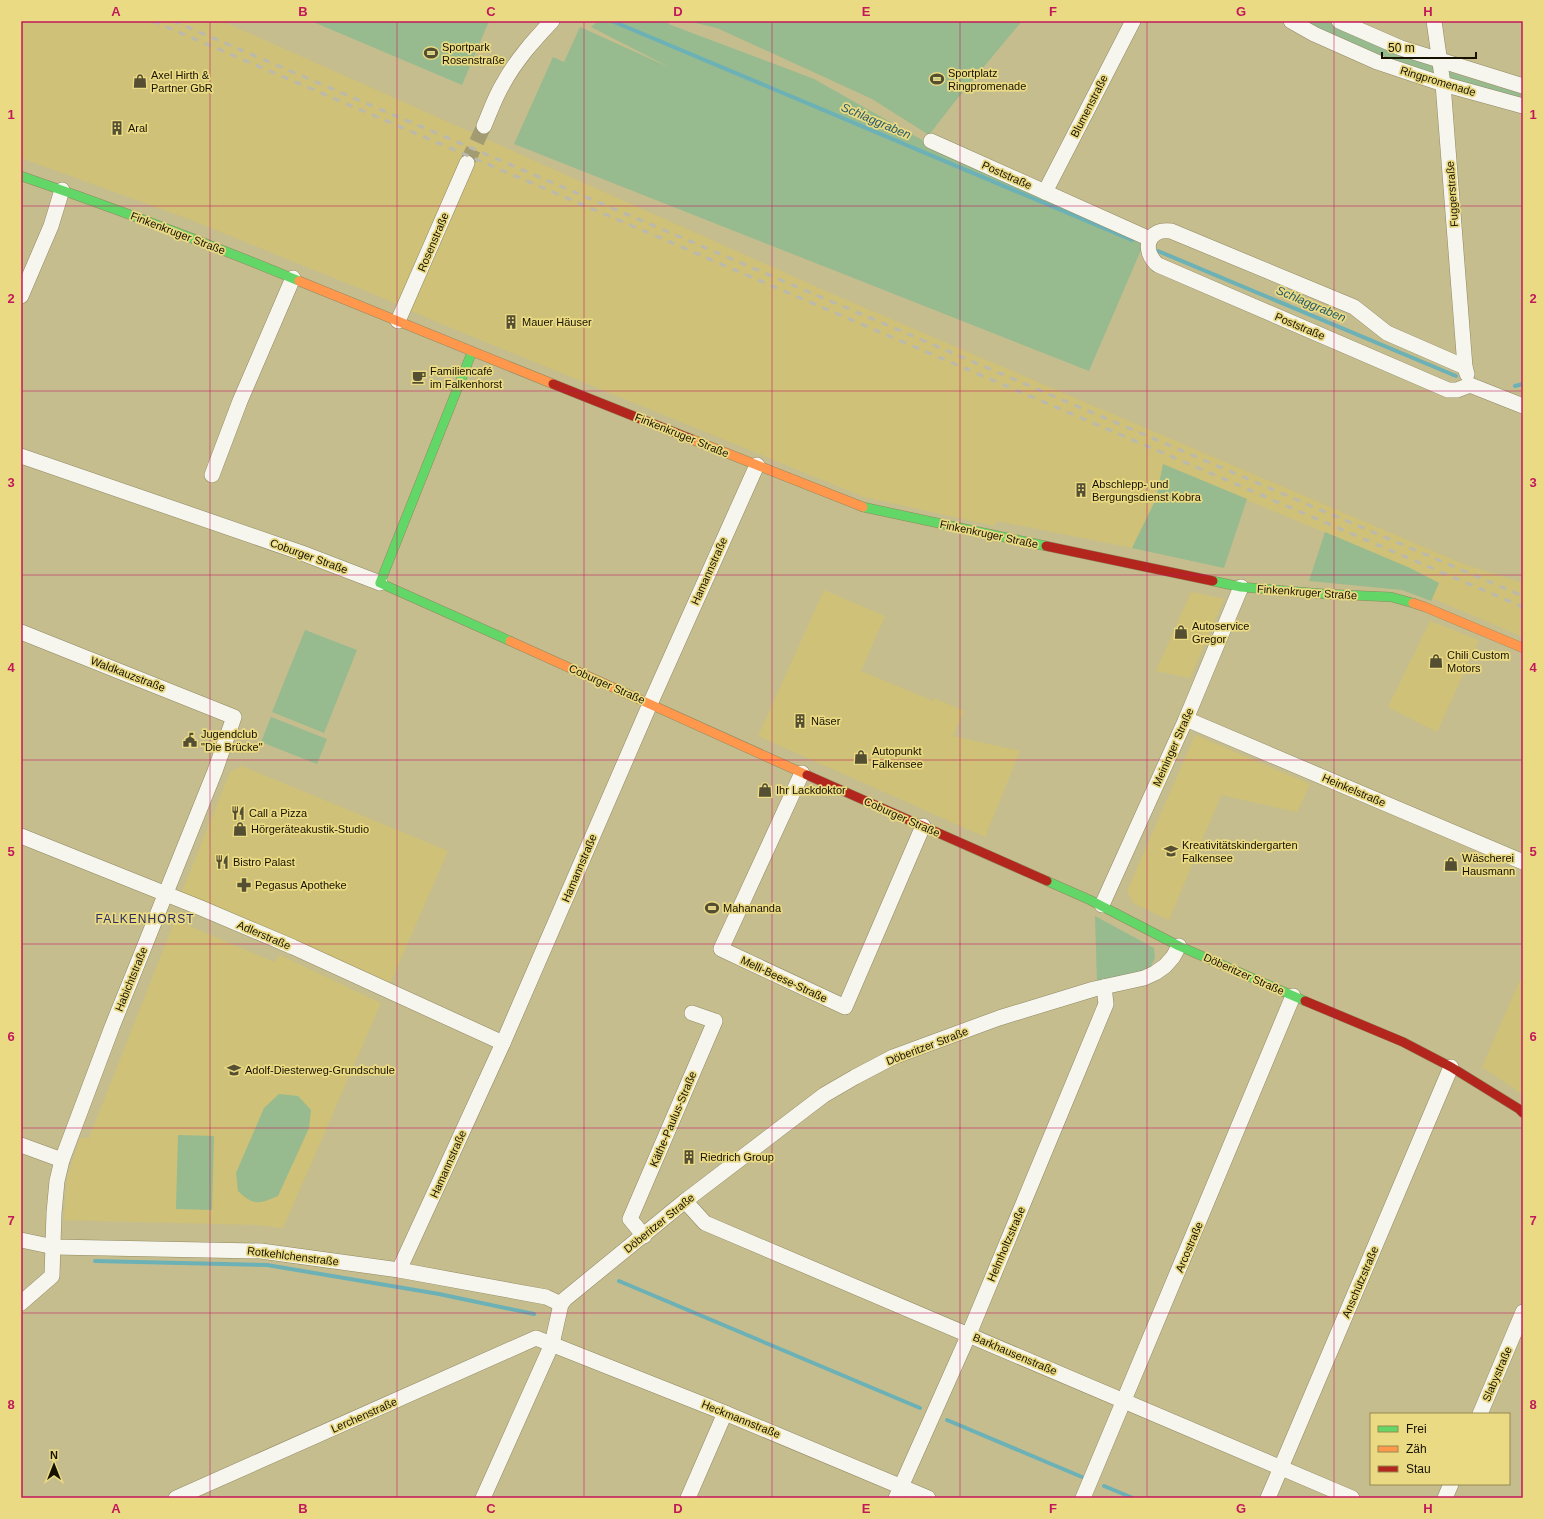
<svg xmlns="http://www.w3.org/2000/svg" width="1544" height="1519" font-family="Arial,sans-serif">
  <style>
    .built { fill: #cfc177 }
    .green { fill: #97ba8f }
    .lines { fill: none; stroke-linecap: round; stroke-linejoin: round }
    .stream { stroke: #6cb1b6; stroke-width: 4 }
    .street-tunnel { stroke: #a39b72; stroke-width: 15; stroke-dasharray: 15 8; stroke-linecap: butt }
    .street-casing { stroke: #908961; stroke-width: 16 }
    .fast-casing { stroke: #908961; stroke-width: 10 }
    .slow-casing { stroke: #908961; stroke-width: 10 }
    .jam-casing { stroke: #908961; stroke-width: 10 }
    .street { stroke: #f6f5ee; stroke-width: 15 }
    .fast { stroke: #63d668; stroke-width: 9 }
    .slow { stroke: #ff974d; stroke-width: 9 }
    .jam { stroke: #b3261e; stroke-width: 9 }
    .rail { stroke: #bbb9ad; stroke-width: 3; stroke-dasharray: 7 7; stroke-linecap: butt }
    .grid { fill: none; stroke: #c2185b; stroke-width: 1; stroke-opacity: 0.55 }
    .labels { text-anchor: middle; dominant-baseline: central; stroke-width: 3.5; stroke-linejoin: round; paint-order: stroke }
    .poi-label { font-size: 11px; fill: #171200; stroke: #eada83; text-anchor: start }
    .street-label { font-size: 11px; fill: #171200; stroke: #eada83 }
    .water-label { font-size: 12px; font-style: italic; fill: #255c6c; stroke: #eada83 }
    .neighbourhood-label { font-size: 12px; letter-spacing: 1px; fill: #2a2b65; stroke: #eada83 }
    .neatline { fill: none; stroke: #c2185b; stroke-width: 1.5 }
    .grid-label { font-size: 13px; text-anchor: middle; font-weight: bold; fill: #c2185b }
  </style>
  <rect width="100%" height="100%" fill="#c6bd8e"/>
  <g class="built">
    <polygon points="21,21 222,21 830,293 1463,564 1523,583 1523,637 1432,598 1439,583 1410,568 1163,465 1156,499 1132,548 997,521 994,526 864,497 432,320 378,296 191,220 21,158"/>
    <polygon points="824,590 885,616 861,671 933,701 934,698 964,711 953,736 1020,751 985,837 758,736"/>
    <polygon points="1191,592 1224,599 1190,678 1156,671"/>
    <polygon points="1430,621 1479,640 1437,732 1388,707"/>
    <polygon points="1195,735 1310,784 1297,812 1221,795 1169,920 1133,903 1127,891"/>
    <polygon points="242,766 448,851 389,986 181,894 230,772"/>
    <polygon points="175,920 274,962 280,955 381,1003 283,1228 256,1225 64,1220 67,1178 80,1138 89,1138"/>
    <polygon points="1520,980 1523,981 1523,1095 1482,1067"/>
  </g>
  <g class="green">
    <polygon points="311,21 489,21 462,85"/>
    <polygon points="598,21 665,21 671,25 814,79 931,145 1139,236 1141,250 1089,371 514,144 553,57 564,62 580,27 671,68 591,27"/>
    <polygon points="687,21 1022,21 953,104 929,135 872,99 717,28"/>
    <polygon points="1301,21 1327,21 1383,46 1433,67 1436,69 1435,73 1412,70"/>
    <polygon points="1450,72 1499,87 1523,92 1523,101 1449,82 1446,76"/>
    <polygon points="1163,464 1247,499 1224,568 1132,548 1156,499"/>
    <polygon points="1325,532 1410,568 1439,583 1431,601 1402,590 1309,581"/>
    <polygon points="305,630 357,650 324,733 272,712"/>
    <polygon points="271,717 327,739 317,764 261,742"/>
    <polygon points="1095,916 1154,948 1155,958 1150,968 1133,976 1097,982"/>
    <path d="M279 1094 298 1096 311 1110 309 1128 278 1196C259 1204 254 1206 238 1191L236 1173 264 1108Z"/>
    <polygon points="178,1135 214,1136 212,1210 176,1209"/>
  </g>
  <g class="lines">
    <g class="stream">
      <polyline points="612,21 1132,240"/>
      <polyline points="1158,251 1456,376"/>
      <polyline points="1515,386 1523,384"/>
      <polyline points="95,1261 267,1265 439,1294 534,1314"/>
      <polyline points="619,1281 920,1408"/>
      <polyline points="947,1420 1082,1477"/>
      <polyline points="1104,1486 1133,1498"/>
    </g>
    <polyline class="street-tunnel" points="467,163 484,126"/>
    <defs>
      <g id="street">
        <polyline points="1291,21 1314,34 1377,62 1443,84 1523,106"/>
        <polyline points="1339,21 1401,48 1523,86"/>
        <polyline points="1434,21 1443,84 1465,367 1467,374"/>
        <path d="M484 126C490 112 495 97 503 84 516 60 534 40 552 21"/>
        <polyline points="931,141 1150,239"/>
        <polyline points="1045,192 1133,21"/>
        <polyline points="21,296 51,226 62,190"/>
        <polyline points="398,321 467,163"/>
        <path d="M1465 367 1387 333 1354 307 1171 231C1147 228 1141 251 1158 265L1448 390H1457L1470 385 1523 406"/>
        <polyline points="21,456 302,553 380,583"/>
        <polyline points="212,475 240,401 293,278"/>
        <polyline points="21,632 234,717 215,771 112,1027 62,1160 57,1181 54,1213 52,1276 21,1303"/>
        <polyline points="1186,719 1523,862"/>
        <polyline points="802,773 721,949 845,1007 923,826"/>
        <polyline points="21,836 201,908 293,947 503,1043"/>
        <polyline points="1102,905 1186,719 1241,587"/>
        <polyline points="21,1145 62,1160"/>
        <polyline points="685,1201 705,1223 1352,1498"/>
        <polyline points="644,1236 630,1219 715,1021 692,1013"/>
        <polyline points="21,1240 54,1247 261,1251 399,1270 546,1297 561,1304"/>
        <polyline points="399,1270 503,1043 650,704 757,465"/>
        <polyline points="1480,1414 1523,1312"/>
        <polyline points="176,1498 536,1338 725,1413 928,1498"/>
        <polyline points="483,1498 552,1344 561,1304 565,1299 685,1201 824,1095 855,1077 893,1057 999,1018 1094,989 1144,978 1155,973 1165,966 1173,957 1179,946"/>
        <polyline points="688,1498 725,1413"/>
        <polyline points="896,1498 969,1334 1106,1004 1104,987"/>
        <polyline points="1083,1498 1293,996"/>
        <polyline points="1268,1498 1451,1067"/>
        <polyline points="1445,1498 1451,1484"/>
      </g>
      <g id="fast">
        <path d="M21 176C115 208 207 243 299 281"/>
        <polyline points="472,352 380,583 510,641"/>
        <polyline points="863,507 1046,546"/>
        <polyline points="1213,581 1241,587 1325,594 1391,597 1413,603"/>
        <polyline points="1047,881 1090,900 1179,946 1305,1001"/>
      </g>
      <g id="slow">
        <polyline points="299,281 553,384"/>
        <polyline points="691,439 863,507"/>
        <polyline points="1413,603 1425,607 1523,648"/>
        <polyline points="510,641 807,775"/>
      </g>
      <g id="jam">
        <polyline points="553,384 691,439"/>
        <polyline points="1046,546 1213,581"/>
        <polyline points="807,775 1047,881"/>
        <polyline points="1305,1001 1403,1042 1451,1067 1519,1109 1523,1113"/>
      </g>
    </defs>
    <use href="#street" class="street-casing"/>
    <use href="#fast" class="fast-casing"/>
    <use href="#slow" class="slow-casing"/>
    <use href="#jam" class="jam-casing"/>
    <use href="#street" class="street"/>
    <use href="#fast" class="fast"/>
    <use href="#slow" class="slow"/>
    <use href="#jam" class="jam"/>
    <g class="rail">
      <polyline points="153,21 1523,607"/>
      <polyline points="173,21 1523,596"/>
    </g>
  </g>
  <path class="grid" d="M210 21V1498M397 21V1498M584 21V1498M772 21V1498M960 21V1498M1147 21V1498M1334 21V1498M21 206H1523M21 391H1523M21 575H1523M21 760H1523M21 944H1523M21 1128H1523M21 1313H1523"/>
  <defs>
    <symbol id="stadium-bare" viewBox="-9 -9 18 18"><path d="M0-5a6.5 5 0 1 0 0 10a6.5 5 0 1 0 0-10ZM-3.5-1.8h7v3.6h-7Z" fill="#544e32" stroke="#eada83" stroke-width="2.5" paint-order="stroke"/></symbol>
    <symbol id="shop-bare" viewBox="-9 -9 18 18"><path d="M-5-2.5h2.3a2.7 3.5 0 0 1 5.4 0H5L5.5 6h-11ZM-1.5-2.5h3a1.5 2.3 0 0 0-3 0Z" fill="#544e32" stroke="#eada83" stroke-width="2.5" paint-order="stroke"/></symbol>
    <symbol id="building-bare" viewBox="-9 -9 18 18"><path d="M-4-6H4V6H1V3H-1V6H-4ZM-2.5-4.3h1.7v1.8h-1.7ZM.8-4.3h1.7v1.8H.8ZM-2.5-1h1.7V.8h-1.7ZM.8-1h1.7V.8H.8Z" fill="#544e32" stroke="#eada83" stroke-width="2.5" paint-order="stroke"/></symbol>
    <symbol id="cafe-bare" viewBox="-9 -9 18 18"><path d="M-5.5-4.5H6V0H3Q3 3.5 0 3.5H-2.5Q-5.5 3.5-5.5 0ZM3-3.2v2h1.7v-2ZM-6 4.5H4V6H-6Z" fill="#544e32" stroke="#eada83" stroke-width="2.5" paint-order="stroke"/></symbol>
    <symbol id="civic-bare" viewBox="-9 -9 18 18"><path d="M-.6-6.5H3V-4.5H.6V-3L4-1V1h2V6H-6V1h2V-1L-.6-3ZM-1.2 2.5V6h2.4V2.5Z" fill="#544e32" stroke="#eada83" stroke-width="2.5" paint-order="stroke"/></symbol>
    <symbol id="restaurant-bare" viewBox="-9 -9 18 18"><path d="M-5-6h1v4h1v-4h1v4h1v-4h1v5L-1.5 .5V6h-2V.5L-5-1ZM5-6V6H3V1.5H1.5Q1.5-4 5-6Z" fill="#544e32" stroke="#eada83" stroke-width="2.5" paint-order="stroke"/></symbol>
    <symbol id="school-bare" viewBox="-9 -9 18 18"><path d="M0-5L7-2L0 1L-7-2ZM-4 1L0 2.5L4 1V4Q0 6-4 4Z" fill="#544e32" stroke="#eada83" stroke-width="2.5" paint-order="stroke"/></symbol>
    <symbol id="pharmacy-bare" viewBox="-9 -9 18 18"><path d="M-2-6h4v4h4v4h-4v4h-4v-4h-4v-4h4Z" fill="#544e32" stroke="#eada83" stroke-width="2.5" paint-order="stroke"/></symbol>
  </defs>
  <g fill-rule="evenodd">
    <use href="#stadium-bare" x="421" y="43" width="20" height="20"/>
    <use href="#stadium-bare" x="927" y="69" width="20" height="20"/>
    <use href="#shop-bare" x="130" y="71" width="20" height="20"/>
    <use href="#building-bare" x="107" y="118" width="20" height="20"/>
    <use href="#building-bare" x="501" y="312" width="20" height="20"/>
    <use href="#cafe-bare" x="409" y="367" width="20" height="20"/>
    <use href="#building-bare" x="1071" y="480" width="20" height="20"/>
    <use href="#shop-bare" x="1171" y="622" width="20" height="20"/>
    <use href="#shop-bare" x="1426" y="651" width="20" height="20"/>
    <use href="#building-bare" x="790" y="711" width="20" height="20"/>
    <use href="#civic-bare" x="180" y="730" width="20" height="20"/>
    <use href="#shop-bare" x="851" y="747" width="20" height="20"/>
    <use href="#shop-bare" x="755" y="780" width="20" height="20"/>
    <use href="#restaurant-bare" x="228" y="803" width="20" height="20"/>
    <use href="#shop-bare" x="230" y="819" width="20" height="20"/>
    <use href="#school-bare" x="1161" y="841" width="20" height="20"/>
    <use href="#restaurant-bare" x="212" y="852" width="20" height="20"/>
    <use href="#shop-bare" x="1441" y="854" width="20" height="20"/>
    <use href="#pharmacy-bare" x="234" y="875" width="20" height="20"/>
    <use href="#stadium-bare" x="702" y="898" width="20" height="20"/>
    <use href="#school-bare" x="224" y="1060" width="20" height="20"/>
    <use href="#building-bare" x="679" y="1147" width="20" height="20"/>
  </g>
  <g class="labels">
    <g class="poi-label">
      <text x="442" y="47">Sportpark<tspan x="442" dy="13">Rosenstraße</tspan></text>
      <text x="948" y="73">Sportplatz<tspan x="948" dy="13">Ringpromenade</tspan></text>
      <text x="151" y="75">Axel Hirth &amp;<tspan x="151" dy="13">Partner GbR</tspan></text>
      <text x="128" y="128">Aral</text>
      <text x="522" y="322">Mauer Häuser</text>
      <text x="430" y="371">Familiencafé<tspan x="430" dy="13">im Falkenhorst</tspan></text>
      <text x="1092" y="484">Abschlepp- und<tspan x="1092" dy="13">Bergungsdienst Kobra</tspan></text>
      <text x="1192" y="626">Autoservice<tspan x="1192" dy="13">Gregor</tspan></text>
      <text x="1447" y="655">Chili Custom<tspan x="1447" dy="13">Motors</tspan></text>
      <text x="811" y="721">Näser</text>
      <text x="201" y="734">Jugendclub<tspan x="201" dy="13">"Die Brücke"</tspan></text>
      <text x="872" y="751">Autopunkt<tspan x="872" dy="13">Falkensee</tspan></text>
      <text x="776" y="790">Ihr Lackdoktor</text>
      <text x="249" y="813">Call a Pizza</text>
      <text x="251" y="829">Hörgeräteakustik-Studio</text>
      <text x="1182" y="845">Kreativitätskindergarten<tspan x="1182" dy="13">Falkensee</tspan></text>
      <text x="1462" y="858">Wäscherei<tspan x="1462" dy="13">Hausmann</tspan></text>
      <text x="233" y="862">Bistro Palast</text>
      <text x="255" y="885">Pegasus Apotheke</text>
      <text x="723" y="908">Mahananda</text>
      <text x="245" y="1070">Adolf-Diesterweg-Grundschule</text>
      <text x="700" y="1157">Riedrich Group</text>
    </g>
    <g class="street-label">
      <text transform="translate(1438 81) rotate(17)">Ringpromenade</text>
      <text transform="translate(1089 106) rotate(-63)">Blumenstraße</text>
      <text transform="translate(1007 175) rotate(24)">Poststraße</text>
      <text transform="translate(1452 194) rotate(-94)">Fuggerstraße</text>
      <text transform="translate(178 233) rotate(21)">Finkenkruger Straße</text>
      <text transform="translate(433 242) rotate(-67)">Rosenstraße</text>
      <text transform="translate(1300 326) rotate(23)">Poststraße</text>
      <text transform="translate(682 435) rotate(22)">Finkenkruger Straße</text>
      <text transform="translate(989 534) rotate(12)">Finkenkruger Straße</text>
      <text transform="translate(309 556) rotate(20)">Coburger Straße</text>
      <text transform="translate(709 571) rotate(-66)">Hamannstraße</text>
      <text transform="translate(1307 592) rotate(4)">Finkenkruger Straße</text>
      <text transform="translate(128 674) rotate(21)">Waldkauzstraße</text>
      <text transform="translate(607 684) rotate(24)">Coburger Straße</text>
      <text transform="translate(1173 747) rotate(-66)">Meininger Straße</text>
      <text transform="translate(1354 790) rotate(23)">Heinkelstraße</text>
      <text transform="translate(902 817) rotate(24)">Coburger Straße</text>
      <text transform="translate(579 868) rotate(-67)">Hamannstraße</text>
      <text transform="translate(264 935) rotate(23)">Adlerstraße</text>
      <text transform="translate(1244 974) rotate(24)">Döberitzer Straße</text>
      <text transform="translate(131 979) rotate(-68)">Habichtstraße</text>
      <text transform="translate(784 979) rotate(25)">Melli-Beese-Straße</text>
      <text transform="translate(927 1046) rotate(-21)">Döberitzer Straße</text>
      <text transform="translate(673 1119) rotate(-67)">Käthe-Paulus-Straße</text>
      <text transform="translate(448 1164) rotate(-66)">Hamannstraße</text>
      <text transform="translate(659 1223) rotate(-39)">Döberitzer Straße</text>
      <text transform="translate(1006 1244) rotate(-67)">Helmholtzstraße</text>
      <text transform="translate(1189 1247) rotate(-67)">Arcostraße</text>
      <text transform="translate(293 1256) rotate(7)">Rotkehlchenstraße</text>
      <text transform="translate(1360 1282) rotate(-67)">Anschützstraße</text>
      <text transform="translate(1015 1354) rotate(23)">Barkhausenstraße</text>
      <text transform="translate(1497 1374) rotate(-67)">Slabystraße</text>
      <text transform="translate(364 1415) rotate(-24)">Lerchenstraße</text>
      <text transform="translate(741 1419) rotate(22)">Heckmannstraße</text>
    </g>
    <g class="water-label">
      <text transform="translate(876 121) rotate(23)">Schlaggraben</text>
      <text transform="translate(1311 304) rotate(23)">Schlaggraben</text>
    </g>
    <g class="neighbourhood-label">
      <text x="145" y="919">FALKENHORST</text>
    </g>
  </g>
  <rect width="1544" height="1519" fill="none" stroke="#eada83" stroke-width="44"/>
  <rect x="1370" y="1413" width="140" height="72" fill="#eada83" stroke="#968a4f"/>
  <rect x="1378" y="1426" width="20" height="6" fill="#63d668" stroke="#968a4f"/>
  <text x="1406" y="1433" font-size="12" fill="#171200">Frei</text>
  <rect x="1378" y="1446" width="20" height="6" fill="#ff974d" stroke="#968a4f"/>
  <text x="1406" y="1453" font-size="12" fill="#171200">Zäh</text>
  <rect x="1378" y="1466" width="20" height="6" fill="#b3261e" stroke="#968a4f"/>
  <text x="1406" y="1473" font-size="12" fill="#171200">Stau</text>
  <g transform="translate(54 1465)" stroke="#eada83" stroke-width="3" paint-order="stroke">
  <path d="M0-3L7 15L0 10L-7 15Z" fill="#171200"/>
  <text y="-6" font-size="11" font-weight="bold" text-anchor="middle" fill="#171200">N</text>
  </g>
  <path d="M1382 52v6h94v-6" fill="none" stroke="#171200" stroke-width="2"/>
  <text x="1388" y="52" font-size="12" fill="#171200" stroke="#eada83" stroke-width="3" paint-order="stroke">50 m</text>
  <rect x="22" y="22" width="1500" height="1475" class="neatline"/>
  <g class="grid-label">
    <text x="116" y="16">A</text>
    <text x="303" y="16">B</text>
    <text x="491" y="16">C</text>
    <text x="678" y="16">D</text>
    <text x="866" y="16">E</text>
    <text x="1053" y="16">F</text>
    <text x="1241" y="16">G</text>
    <text x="1428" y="16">H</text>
    <text x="11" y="119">1</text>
    <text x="1533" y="119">1</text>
    <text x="11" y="303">2</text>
    <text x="1533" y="303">2</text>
    <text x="11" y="487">3</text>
    <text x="1533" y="487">3</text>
    <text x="11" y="672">4</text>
    <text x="1533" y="672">4</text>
    <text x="11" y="856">5</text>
    <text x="1533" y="856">5</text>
    <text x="11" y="1041">6</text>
    <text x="1533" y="1041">6</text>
    <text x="11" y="1225">7</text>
    <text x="1533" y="1225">7</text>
    <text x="11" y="1409">8</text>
    <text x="1533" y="1409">8</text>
    <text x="116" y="1513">A</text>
    <text x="303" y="1513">B</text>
    <text x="491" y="1513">C</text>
    <text x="678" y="1513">D</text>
    <text x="866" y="1513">E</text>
    <text x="1053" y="1513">F</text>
    <text x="1241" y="1513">G</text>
    <text x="1428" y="1513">H</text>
  </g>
</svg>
